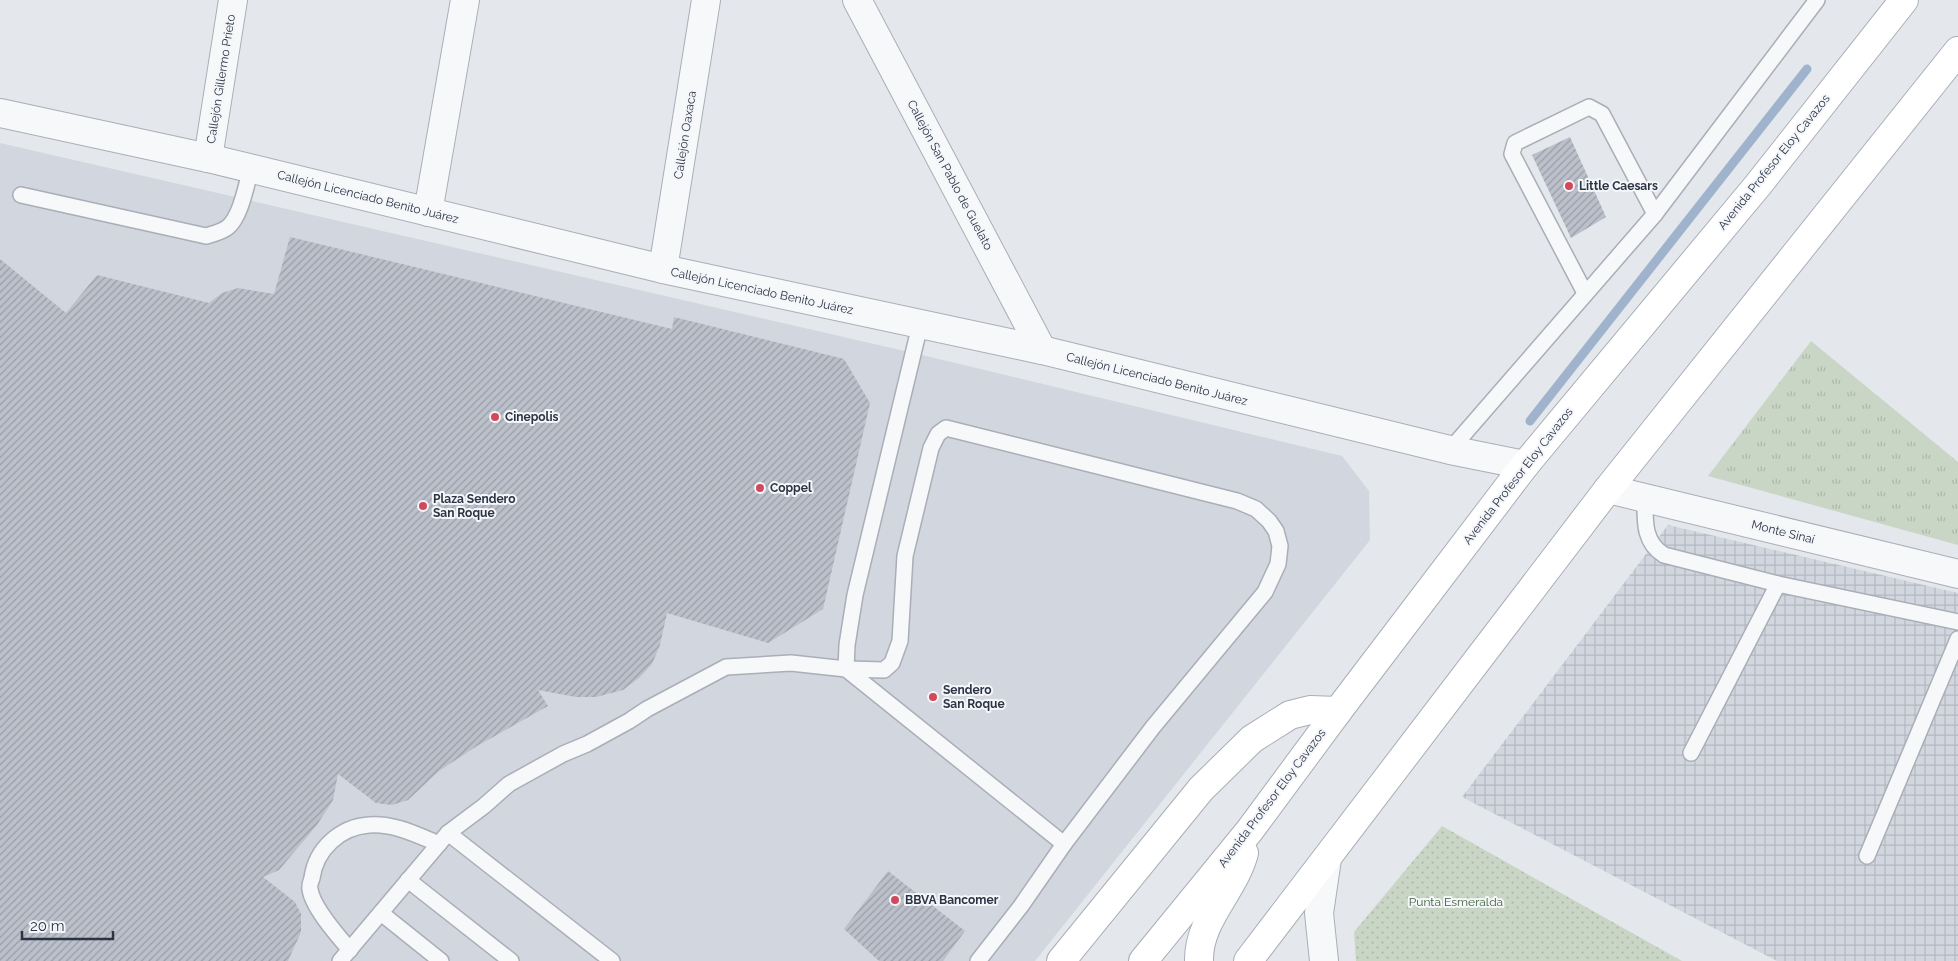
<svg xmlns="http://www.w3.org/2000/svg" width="1958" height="961" font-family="Raleway,sans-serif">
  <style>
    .built { fill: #d2d6de }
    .industrial { fill: url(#industrial-grid) }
    .grass { fill: url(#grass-tufts) }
    .park { fill: url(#park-dots) }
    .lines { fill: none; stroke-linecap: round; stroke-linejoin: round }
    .stream { stroke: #9fb4cc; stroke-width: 9 }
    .building { fill: url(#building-hatch) }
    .service-casing { stroke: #a9aeb7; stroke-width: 18 }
    .minor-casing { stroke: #a9aeb7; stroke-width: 30 }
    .tertiary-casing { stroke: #a9aeb7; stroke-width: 30 }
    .secondary-casing { stroke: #a9aeb7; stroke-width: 30 }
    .service { stroke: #f7f8fa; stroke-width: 15 }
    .minor { stroke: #f7f8fa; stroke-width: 28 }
    .tertiary { stroke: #f7f8fa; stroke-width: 28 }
    .secondary { stroke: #fff; stroke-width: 28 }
    .poi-dot { fill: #d1495b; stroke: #f4f6f9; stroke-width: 2 }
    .labels { text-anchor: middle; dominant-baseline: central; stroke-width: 4; stroke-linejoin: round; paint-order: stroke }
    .street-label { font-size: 12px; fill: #2b3445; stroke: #f4f6f9 }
    .poi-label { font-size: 12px; font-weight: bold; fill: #2b3445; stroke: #f4f6f9; text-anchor: start }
    .park-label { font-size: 12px; fill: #3f6138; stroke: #f4f6f9 }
  </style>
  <defs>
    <pattern id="industrial-grid" width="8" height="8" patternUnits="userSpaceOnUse" patternTransform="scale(1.25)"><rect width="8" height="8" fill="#d2d6de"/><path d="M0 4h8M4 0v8" fill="none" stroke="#b4b8c0"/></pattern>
    <pattern id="grass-tufts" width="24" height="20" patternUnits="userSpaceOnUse" patternTransform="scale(1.25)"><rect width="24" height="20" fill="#c9d6c5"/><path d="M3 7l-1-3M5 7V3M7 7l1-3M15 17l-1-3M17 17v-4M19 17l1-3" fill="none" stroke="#adb8ab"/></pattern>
    <pattern id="park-dots" width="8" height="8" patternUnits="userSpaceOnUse" patternTransform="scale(1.25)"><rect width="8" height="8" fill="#c9d6c5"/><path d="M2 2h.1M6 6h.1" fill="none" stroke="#adb8ab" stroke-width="1.8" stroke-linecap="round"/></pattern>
    <pattern id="building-hatch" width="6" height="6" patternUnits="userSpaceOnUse" patternTransform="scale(1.25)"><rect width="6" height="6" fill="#bbc0ca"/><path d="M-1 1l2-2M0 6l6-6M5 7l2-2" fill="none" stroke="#989da6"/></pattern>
  </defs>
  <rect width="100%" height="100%" fill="#e4e7ec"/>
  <polygon class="built" points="0,143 922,355 1342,456 1369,491 1370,540 1035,961 0,961"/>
  <polygon class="industrial" points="1668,525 1958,593 1958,961 1777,961 1462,797"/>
  <polygon class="grass" points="1811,341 1958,462 1958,545 1708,476"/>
  <polygon class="park" points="1442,826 1682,961 1356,961 1354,932"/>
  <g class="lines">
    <polyline class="stream" points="1530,421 1807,69"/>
  </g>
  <g class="building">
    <polygon points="1570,137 1606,217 1571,238 1532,155"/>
    <polygon points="290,237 672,329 674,317 844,359 870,403 823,609 768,643 667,613 660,645 652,664 639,678 623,690 596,697 576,697 538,690 548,706 477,746 439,771 408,800 392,805 376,803 338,774 333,800 317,825 279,870 263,877 295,902 301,914 301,932 288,961 0,961 0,259 66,313 97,275 209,303 222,293 238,288 274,294"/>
    <polygon points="888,871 965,931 943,961 879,961 844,929"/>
  </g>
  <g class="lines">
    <defs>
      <g id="service">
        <path d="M21 195 206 236C213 234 222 232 228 227 241 216 246 185 251 169"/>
        <polyline points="1585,293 1512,154 1515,143 1589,107 1602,114 1655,214"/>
        <polyline points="1450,450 1655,214 1817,0"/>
        <path d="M1645 498C1645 520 1643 542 1664 555L1778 584 1958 622"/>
        <polyline points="846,669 884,670 892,663 900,641 905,556 931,448 938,434 946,428 1237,501 1256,509 1269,521 1276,531 1280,546 1278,564 1265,592 1153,727 1064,844 1021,906 978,961"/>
        <polyline points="846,669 1064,844"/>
        <polyline points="1691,753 1778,584"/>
        <polyline points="448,833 612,961"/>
        <polyline points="1867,856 1958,639"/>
        <polyline points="408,880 511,961"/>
        <polyline points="381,913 441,961"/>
        <path d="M350 950C338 936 312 907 310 889 309 886 311 881 312 878 316 849 340 827 369 825 394 823 417 835 439 844"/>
        <polyline points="340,961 448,833 484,806 509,784 563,754 587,744 629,721 647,709 726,667 791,663 846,669 847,645 855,595 920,325"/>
      </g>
      <g id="minor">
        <polyline points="857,0 1042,350"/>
        <polyline points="208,158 233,0"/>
        <polyline points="428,212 465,0"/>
        <polyline points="663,269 706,0"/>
        <polyline points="1324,961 1319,913 1327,859"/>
      </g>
      <g id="tertiary">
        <polyline points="0,113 208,158 663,269 1042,350 1450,450 1525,465"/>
        <polyline points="1608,489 1958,574"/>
      </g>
      <g id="secondary">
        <polyline points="1061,961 1201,789 1252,739 1290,715 1310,710 1338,711"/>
        <polyline points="1143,961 1250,830 1338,711 1525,465 1758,185 1904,0"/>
        <path d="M1199 961C1198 920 1234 891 1244 853"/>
        <polyline points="1248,961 1608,489 1958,51"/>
      </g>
    </defs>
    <use href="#service" class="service-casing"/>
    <use href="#minor" class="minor-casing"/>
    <use href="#tertiary" class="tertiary-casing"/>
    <use href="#secondary" class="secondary-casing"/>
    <use href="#service" class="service"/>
    <use href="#minor" class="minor"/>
    <use href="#tertiary" class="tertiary"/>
    <use href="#secondary" class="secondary"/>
  </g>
  <g class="poi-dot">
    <circle cx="1569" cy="186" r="5"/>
    <circle cx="495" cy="417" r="5"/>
    <circle cx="760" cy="488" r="5"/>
    <circle cx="423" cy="506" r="5"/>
    <circle cx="933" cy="697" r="5"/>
    <circle cx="895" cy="900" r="5"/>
  </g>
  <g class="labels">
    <g class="street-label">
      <text transform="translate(221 79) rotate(-81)">Callejón Gillermo Prieto</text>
      <text transform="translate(685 135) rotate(-81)">Callejón Oaxaca</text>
      <text transform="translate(1774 162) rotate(-51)">Avenida Profesor Eloy Cavazos</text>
      <text transform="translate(950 175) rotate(62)">Callejón San Pablo de Guelato</text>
      <text transform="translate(368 197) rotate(14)">Callejón Licenciado Benito Juárez</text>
      <text transform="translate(762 291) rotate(12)">Callejón Licenciado Benito Juárez</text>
      <text transform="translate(1157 379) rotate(14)">Callejón Licenciado Benito Juárez</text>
      <text transform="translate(1518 476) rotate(-52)">Avenida Profesor Eloy Cavazos</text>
      <text transform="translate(1783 532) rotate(14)">Monte Sinaí</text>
      <text transform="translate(1272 798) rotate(-53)">Avenida Profesor Eloy Cavazos</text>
    </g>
    <g class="poi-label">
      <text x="1579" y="186">Little Caesars</text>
      <text x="505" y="417">Cinepolis</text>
      <text x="770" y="488">Coppel</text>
      <text x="433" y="499">Plaza Sendero<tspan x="433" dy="14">San Roque</tspan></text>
      <text x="943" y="690">Sendero<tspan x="943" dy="14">San Roque</tspan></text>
      <text x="905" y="900">BBVA Bancomer</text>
    </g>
    <g class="park-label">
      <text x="1456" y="902">Punta Esmeralda</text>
    </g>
  </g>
  <path d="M22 931v8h91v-8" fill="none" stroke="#2b3445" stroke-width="2.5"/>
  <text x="30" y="931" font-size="15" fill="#2b3445" stroke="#f4f6f9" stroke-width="4" paint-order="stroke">20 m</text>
</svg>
